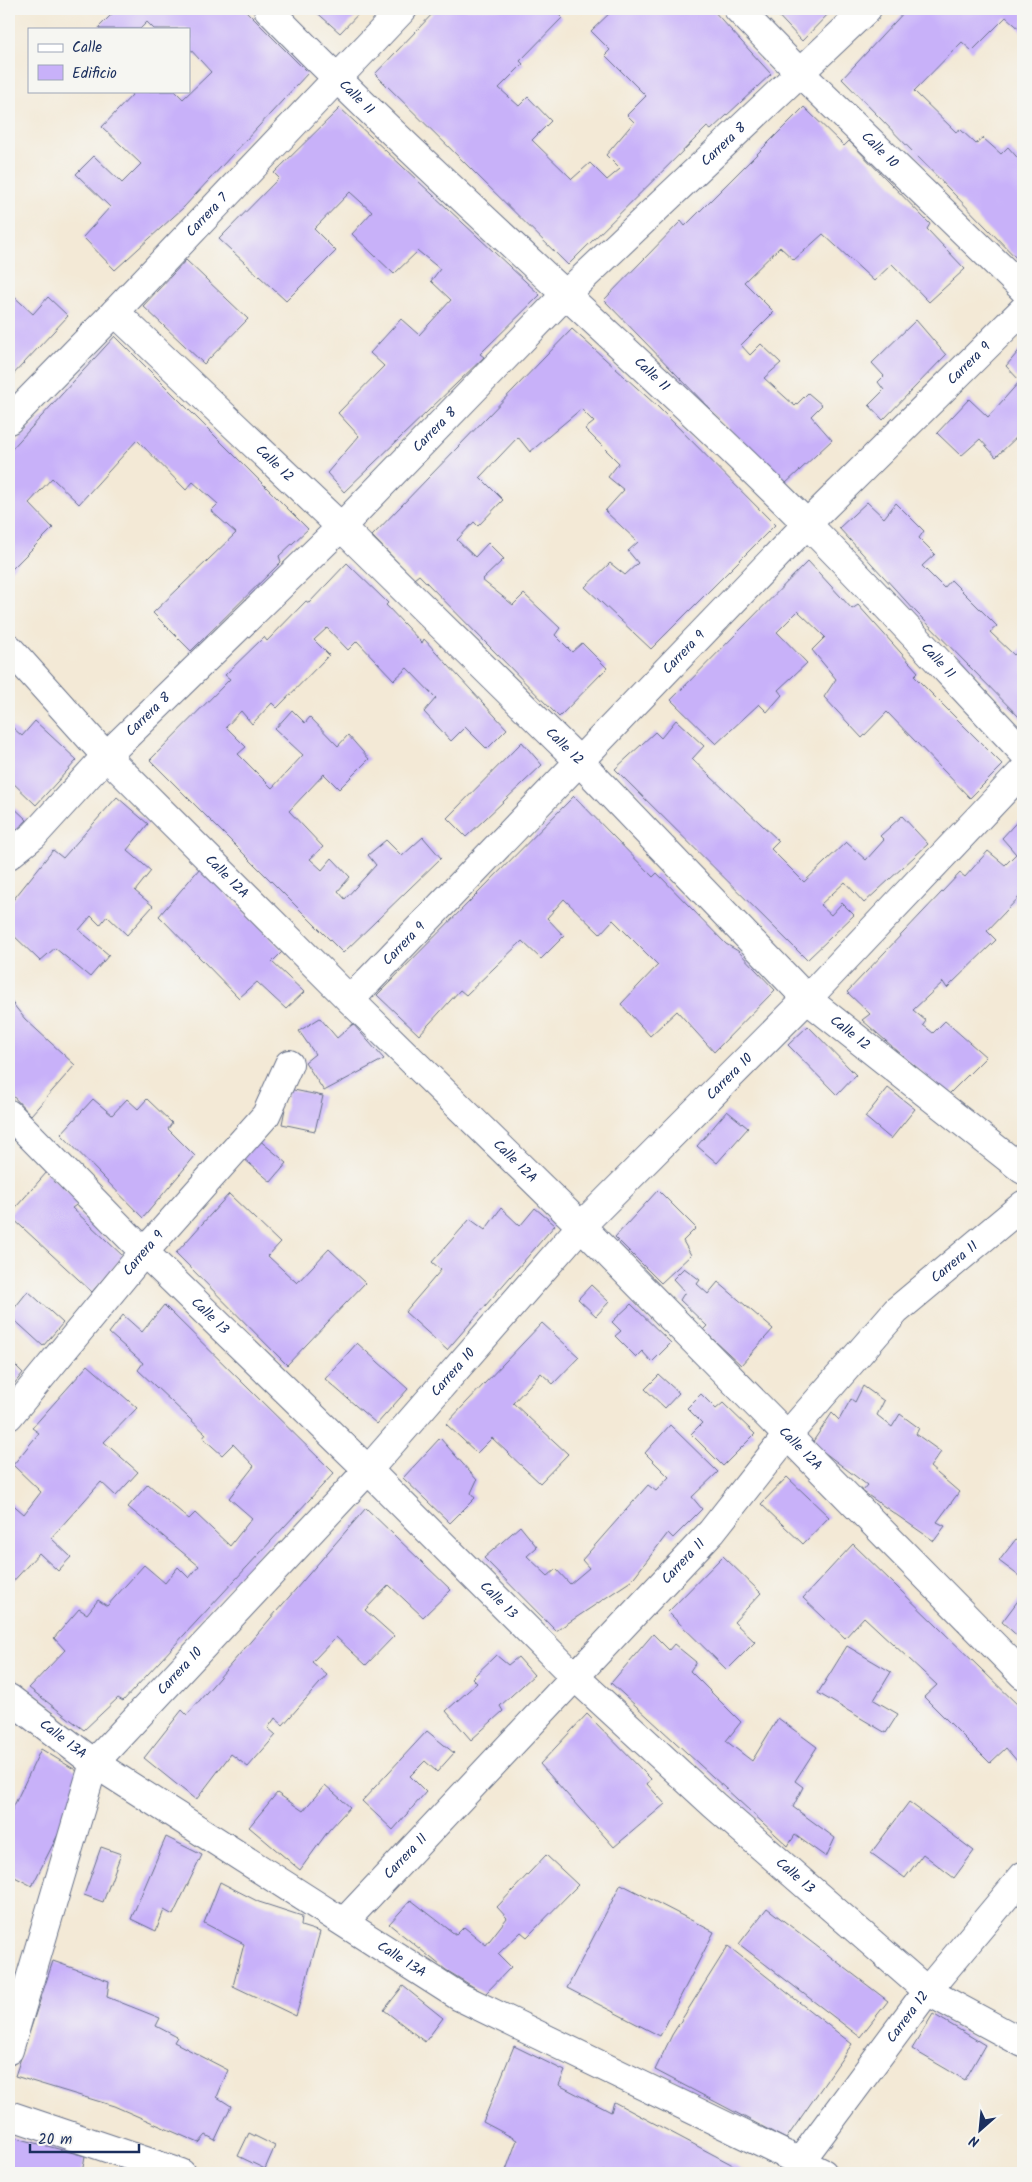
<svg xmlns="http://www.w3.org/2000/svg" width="1032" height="2182" font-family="Kalam,sans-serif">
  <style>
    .building { fill: #c8b1f9 }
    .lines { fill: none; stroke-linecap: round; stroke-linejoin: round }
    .street-casing { stroke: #677088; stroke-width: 30 }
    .street { stroke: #fff; stroke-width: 28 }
    .labels { text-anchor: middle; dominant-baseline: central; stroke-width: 4; stroke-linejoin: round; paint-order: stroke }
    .street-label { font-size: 14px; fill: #1b2f5e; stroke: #f6f6f2 }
  </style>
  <rect width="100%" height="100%" fill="#f6f6f2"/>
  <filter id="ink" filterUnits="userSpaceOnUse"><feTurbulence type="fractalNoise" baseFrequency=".02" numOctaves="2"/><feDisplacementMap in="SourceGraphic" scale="10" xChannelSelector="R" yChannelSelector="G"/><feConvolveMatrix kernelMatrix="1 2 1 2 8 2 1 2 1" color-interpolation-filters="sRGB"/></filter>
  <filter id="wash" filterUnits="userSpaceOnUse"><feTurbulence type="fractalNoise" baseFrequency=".0096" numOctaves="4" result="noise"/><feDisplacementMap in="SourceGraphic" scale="20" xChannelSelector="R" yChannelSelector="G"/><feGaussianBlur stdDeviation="1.12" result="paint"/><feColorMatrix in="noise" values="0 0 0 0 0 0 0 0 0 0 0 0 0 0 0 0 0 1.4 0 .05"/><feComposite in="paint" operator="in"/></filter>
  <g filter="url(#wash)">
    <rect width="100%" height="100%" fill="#f3e9d6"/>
    <g id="blocks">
      <g class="building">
        <polygon points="114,9 244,9 308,73 184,207 115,270 83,237 110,207 76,174 94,156 122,183 141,164 102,127 132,95 129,91 175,91 183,99 211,72 189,48 189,29 154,29 147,22 140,29 100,29 99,27 115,11"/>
        <polygon points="313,9 363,9 340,33"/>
        <polygon points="437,9 553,9 562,18 520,61 523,64 499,88 519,106 528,97 551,121 532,140 572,179 590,163 607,180 620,169 606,155 634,122 627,115 646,96 605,55 610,50 591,31 614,9 712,9 771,74 711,130 707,127 568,265 375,74"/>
        <polygon points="772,9 833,9 802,41"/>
        <polygon points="907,9 1023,9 1023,32 1006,17 972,51 962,42 914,91 956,132 960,129 976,144 983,138 1001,154 1008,147 1023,164 1023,265 842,79"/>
        <polygon points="804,107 844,146 849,141 930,224 927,229 965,269 929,302 892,264 874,281 823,234 794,260 780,247 744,282 774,312 741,345 750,355 761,344 781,363 764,378 795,406 808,393 822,405 811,416 832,440 784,485 604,300 681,221 685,226"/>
        <polygon points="340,108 540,295 480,354 484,357 344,492 327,473 359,436 338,413 384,366 370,353 401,319 419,335 451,300 431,281 440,269 418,251 394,274 352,234 372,212 350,192 314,229 336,251 286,301 219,239 279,178 274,173"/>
        <polygon points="186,260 248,319 204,364 143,306"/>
        <polygon points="9,292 33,314 48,297 68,316 9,379"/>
        <polygon points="916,320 946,355 883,420 869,405 884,390 878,382 884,376 872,363"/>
        <polygon points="572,329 657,406 775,525 651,649 585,587 610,563 625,575 638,563 628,551 638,542 605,511 624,490 608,477 619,463 585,429 594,422 581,409 530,452 518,437 480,477 503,500 478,526 474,522 457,540 475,557 488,543 504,559 482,580 513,605 524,594 560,628 555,635 572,652 582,643 607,668 559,717 419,575 414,579 372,536"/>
        <polygon points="115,336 308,529 279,556 281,562 191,651 153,613 236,533 211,511 218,504 193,482 186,490 137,440 79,504 52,478 29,503 53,528 9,572 9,452"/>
        <polygon points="1023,346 1023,436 1021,433 996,457 980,439 961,456 937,433 969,399 988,417 1020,381 1006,366"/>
        <polygon points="867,502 884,518 896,503 924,531 919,538 935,554 922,566 944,588 951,580 997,626 990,632 1014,655 1023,647 1023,721 916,612 839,528"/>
        <polygon points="808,561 852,609 858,605 918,672 914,676 1003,765 970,798 887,712 862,738 824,697 836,679 812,650 825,637 798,611 777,632 807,663 778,690 782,695 767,712 759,704 716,744 671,700"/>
        <polygon points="347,563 388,603 386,605 422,643 424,639 507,729 487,749 465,727 451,741 424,712 436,698 407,668 394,680 357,641 348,650 327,628 314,640 329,655 277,708 272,703 252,724 241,711 226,727 246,747 238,754 272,788 303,755 275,729 292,710 305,723 310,717 338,746 348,735 369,759 339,789 324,774 289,811 323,847 310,859 322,870 332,858 350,877 338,891 345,899 376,865 368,855 386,840 402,856 423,837 441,858 343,953 150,760 230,679 225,675 264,637 267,641 306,601 309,603"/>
        <polygon points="676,720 704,746 692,759 779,841 771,849 804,882 846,842 866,860 884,840 880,836 902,816 928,844 864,903 845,882 820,905 831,915 842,903 854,915 807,960 615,769 655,732 661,738"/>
        <polygon points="35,721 77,760 36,805 9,779 9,731 12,727 22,736"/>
        <polygon points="522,742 542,765 466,837 447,818"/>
        <polygon points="574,796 653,877 657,873 726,944 738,951 775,990 714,1052 677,1011 650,1036 621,1004 658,965 613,920 600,934 564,899 547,918 564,936 541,959 522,941 466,995 460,990 419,1035 377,995"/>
        <polygon points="117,797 148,824 127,850 151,871 135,891 153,906 127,935 107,916 100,925 91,916 79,930 109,955 90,977 55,948 40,961 9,931 9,905 53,850 63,858"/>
        <polygon points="9,803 27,820 9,837"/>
        <polygon points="1023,815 1023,893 987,931 996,940 947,988 943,982 913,1010 926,1021 923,1025 933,1033 945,1021 986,1057 948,1095 862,1020 870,1014 847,992 960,873 965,877 988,851 1005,865 1016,854 1002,838"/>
        <polygon points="200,868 283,951 272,962 304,992 286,1009 257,982 239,998 159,916"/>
        <polygon points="9,999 25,1019 75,1065 31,1115 9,1092"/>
        <polygon points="320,1018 337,1038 353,1024 384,1059 324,1091 305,1062 315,1054 299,1031"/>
        <polygon points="808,1026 856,1075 837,1095 788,1045"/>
        <polygon points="888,1088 915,1109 891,1139 865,1117"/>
        <polygon points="289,1089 323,1096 315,1131 282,1124"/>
        <polygon points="93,1099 112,1115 127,1099 138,1109 147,1099 172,1123 168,1129 195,1156 143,1218 61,1134"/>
        <polygon points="727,1111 748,1128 717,1163 697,1146"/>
        <polygon points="258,1139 287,1163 271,1182 243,1158"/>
        <polygon points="47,1172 79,1203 72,1208 123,1256 92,1292 9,1215"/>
        <polygon points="658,1190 696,1228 683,1241 691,1255 661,1283 615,1237"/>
        <polygon points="229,1194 280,1243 268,1256 297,1283 329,1249 365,1283 287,1365 176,1253"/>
        <polygon points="501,1208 520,1226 535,1208 555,1225 447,1350 405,1312 441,1270 432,1262 470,1219 485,1230"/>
        <polygon points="684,1268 700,1280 697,1284 708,1294 718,1282 773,1329 741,1365 703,1330 707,1326 680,1300 685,1292 673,1279"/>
        <polygon points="591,1285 609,1302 596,1316 578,1299"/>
        <polygon points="28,1291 63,1323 43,1346 9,1315"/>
        <polygon points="631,1304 671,1343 652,1362 642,1351 636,1357 615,1336 621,1331 612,1322"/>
        <polygon points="164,1305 334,1473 123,1701 118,1698 84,1730 29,1688 65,1650 54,1638 79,1609 87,1614 98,1600 107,1606 144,1565 165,1583 178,1567 189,1578 199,1566 128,1507 148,1484 189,1519 195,1513 230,1546 252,1518 229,1498 254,1466 233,1444 222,1455 203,1438 206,1434 138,1370 143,1363 109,1333 123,1315 142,1332"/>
        <polygon points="542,1323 579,1357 553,1384 541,1373 513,1403 568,1454 540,1483 492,1438 477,1453 446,1424"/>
        <polygon points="357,1343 408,1389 377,1424 325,1379"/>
        <polygon points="9,1359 23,1373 9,1390"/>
        <polygon points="88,1365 137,1408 104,1442 138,1472 116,1496 101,1482 51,1538 71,1557 58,1571 39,1553 9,1586 9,1501 24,1514 41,1492 13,1465 39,1433 32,1428"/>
        <polygon points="659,1375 679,1393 665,1408 645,1389"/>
        <polygon points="863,1386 884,1401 877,1415 892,1427 900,1414 919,1428 916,1434 941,1452 930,1467 959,1492 937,1522 945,1526 934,1541 862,1491 867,1485 812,1443 832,1413 839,1420 851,1399 855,1402"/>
        <polygon points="701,1394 716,1409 723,1403 755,1434 723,1466 691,1434 702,1423 687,1408"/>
        <polygon points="670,1425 718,1472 692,1497 702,1509 673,1538 668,1533 631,1581 556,1631 484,1558 520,1526 537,1547 527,1556 548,1576 556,1569 570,1584 589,1568 582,1560 648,1485 656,1491 669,1477 645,1453"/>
        <polygon points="440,1438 477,1480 471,1493 475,1498 450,1523 403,1478"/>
        <polygon points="787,1477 829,1517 803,1544 761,1504"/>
        <polygon points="366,1508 451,1590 423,1617 389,1585 365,1610 394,1636 366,1665 336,1637 312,1662 327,1675 283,1725 275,1718 268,1728 276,1735 248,1767 231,1754 196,1800 144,1758 182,1710 187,1715"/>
        <polygon points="1016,1539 1023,1544 1023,1579 999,1561"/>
        <polygon points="853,1544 1023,1710 1023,1768 1006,1748 990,1763 924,1697 937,1685 864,1617 845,1638 803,1598"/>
        <polygon points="723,1556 761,1593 734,1622 755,1642 727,1670 668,1612"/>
        <polygon points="1023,1594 1023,1641 1002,1622"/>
        <polygon points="653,1634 669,1650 674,1644 696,1662 690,1671 741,1722 726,1741 752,1761 778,1718 817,1747 795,1781 803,1787 793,1807 835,1838 826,1857 795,1835 788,1846 611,1683"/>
        <polygon points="847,1646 891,1672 874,1700 898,1714 886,1733 818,1693"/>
        <polygon points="496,1655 508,1665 518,1657 534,1675 500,1706 503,1711 471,1740 446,1711 477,1683 472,1678"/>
        <polygon points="587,1714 651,1779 647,1784 665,1804 614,1847 540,1764"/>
        <polygon points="427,1731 454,1753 437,1772 425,1761 410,1776 426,1792 393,1830 362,1801"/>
        <polygon points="41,1749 87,1777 32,1886 9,1874 9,1816"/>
        <polygon points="325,1785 350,1807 329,1830 300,1870 249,1827 277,1793 303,1811"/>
        <polygon points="909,1802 974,1851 954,1878 923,1854 905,1878 871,1853"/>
        <polygon points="166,1837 202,1855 173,1915 164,1910 156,1931 131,1919"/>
        <polygon points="101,1847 121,1854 103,1902 84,1895"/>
        <polygon points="546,1855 578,1885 527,1937 521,1932 498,1954 511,1967 485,1994 446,1970 389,1924 411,1900 456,1935 464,1927 486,1945 507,1918 497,1907"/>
        <polygon points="220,1882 259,1902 302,1916 301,1926 320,1932 296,2016 233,1986 244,1944 204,1923"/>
        <polygon points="621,1884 714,1932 660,2036 567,1988"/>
        <polygon points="767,1908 888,2001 860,2037 739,1944"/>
        <polygon points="728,1946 852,2044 786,2139 655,2070 672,2035"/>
        <polygon points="53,1961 109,1981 107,1997 160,2018 156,2026 177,2037 174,2042 228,2070 217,2097 231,2106 215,2140 206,2135 199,2143 114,2106 15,2076"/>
        <polygon points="403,1986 443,2018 425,2042 384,2010"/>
        <polygon points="933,2014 985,2045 965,2080 912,2049"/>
        <polygon points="514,2046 565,2071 559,2085 611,2112 614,2102 748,2173 607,2173 603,2171 602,2173 505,2173 517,2140 483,2122"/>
        <polygon points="249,2133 275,2146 265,2169 238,2156"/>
        <polygon points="9,2136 85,2156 82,2173 9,2173"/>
      </g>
    </g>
  </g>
  <g filter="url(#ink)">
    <use href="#blocks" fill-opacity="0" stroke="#677088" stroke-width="1"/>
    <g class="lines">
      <defs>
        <g id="street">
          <path id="s1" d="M268 9C441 187 631 348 807 524 881 598 951 676 1023 752"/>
          <path id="s2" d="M738 9 799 72 1023 289"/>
          <path id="s3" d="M115 312 341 527 579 761 807 999 1023 1170"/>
          <path id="s4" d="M9 420 115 312 403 9"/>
          <path id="s5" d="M9 648 106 756 350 1000 581 1226 1023 1675"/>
          <path id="s6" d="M9 855 34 835 106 756 341 527 566 294 867 9"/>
          <path id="s7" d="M350 1000 807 524 1023 310"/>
          <path id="s8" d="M9 1114 144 1252 368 1470 574 1676 714 1805 927 1991 1023 2043"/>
          <path id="s9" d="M9 1416 144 1252 266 1115 289 1064"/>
          <path id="s10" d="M9 1698 94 1763 460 1997 823 2173"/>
          <path id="s11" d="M344 1922 712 1531 786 1437 896 1311 1023 1205"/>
          <path id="s12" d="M9 2050 94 1763 368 1470 581 1226 807 999 1023 771"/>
          <polyline points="9,2115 181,2173"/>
          <path id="s13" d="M799 2163 927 1991 1023 1876"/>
        </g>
      </defs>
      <use href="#street" class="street-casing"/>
      <use href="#street" class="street"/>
    </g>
  </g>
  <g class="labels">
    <g class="street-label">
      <text stroke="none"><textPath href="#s1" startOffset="125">Calle 11</textPath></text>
      <text stroke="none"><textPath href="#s6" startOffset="1008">Carrera 8</textPath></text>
      <text stroke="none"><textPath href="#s2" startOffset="200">Calle 10</textPath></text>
      <text stroke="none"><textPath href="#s4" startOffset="285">Carrera 7</textPath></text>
      <text stroke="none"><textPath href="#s7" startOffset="888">Carrera 9</textPath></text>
      <text stroke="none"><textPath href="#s1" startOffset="530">Calle 11</textPath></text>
      <text stroke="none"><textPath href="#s6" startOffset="602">Carrera 8</textPath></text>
      <text stroke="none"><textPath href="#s3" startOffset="220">Calle 12</textPath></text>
      <text stroke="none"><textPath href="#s7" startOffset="482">Carrera 9</textPath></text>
      <text stroke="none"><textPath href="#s1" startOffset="935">Calle 11</textPath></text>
      <text stroke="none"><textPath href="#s6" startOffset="198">Carrera 8</textPath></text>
      <text stroke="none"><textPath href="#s3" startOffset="625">Calle 12</textPath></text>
      <text stroke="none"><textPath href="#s5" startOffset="316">Calle 12A</textPath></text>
      <text stroke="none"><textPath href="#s7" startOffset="78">Carrera 9</textPath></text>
      <text stroke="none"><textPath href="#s3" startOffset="1030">Calle 12</textPath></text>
      <text stroke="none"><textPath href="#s12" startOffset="1235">Carrera 10</textPath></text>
      <text stroke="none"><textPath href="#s5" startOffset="721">Calle 12A</textPath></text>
      <text stroke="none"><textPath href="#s9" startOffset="211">Carrera 9</textPath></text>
      <text stroke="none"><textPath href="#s11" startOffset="900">Carrera 11</textPath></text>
      <text stroke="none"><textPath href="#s8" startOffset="285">Calle 13</textPath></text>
      <text stroke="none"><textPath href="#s12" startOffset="830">Carrera 10</textPath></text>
      <text stroke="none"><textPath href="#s5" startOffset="1126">Calle 12A</textPath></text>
      <text stroke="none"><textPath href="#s11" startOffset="495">Carrera 11</textPath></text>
      <text stroke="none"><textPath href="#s8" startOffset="690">Calle 13</textPath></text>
      <text stroke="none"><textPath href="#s12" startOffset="425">Carrera 10</textPath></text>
      <text stroke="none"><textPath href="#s10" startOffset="68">Calle 13A</textPath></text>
      <text stroke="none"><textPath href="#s11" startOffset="90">Carrera 11</textPath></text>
      <text stroke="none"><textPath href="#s8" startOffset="1095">Calle 13</textPath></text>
      <text stroke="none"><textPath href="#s10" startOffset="472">Calle 13A</textPath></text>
      <text stroke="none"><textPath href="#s13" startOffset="182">Carrera 12</textPath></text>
    </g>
  </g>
  <rect width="1032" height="2182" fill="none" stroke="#f6f6f2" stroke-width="30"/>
  <rect x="28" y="28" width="162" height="65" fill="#f6f6f2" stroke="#9ea6b7"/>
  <rect x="38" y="44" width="25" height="8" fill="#ffffff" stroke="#9ea6b7"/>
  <text x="72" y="52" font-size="15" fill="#1b2f5e">Calle</text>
  <rect x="38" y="65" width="25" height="15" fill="#c8b1f9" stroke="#9ea6b7"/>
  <text x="72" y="78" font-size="15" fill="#1b2f5e">Edificio</text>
  <g transform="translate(980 2130) rotate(207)" stroke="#f6f6f2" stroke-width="4" paint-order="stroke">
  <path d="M0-4L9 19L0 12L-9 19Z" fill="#1b2f5e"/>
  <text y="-8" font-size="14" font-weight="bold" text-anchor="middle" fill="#1b2f5e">N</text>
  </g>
  <path d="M30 2144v8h109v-8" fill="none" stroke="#1b2f5e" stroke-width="2.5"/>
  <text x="38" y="2144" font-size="15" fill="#1b2f5e" stroke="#f6f6f2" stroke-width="4" paint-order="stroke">20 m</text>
</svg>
